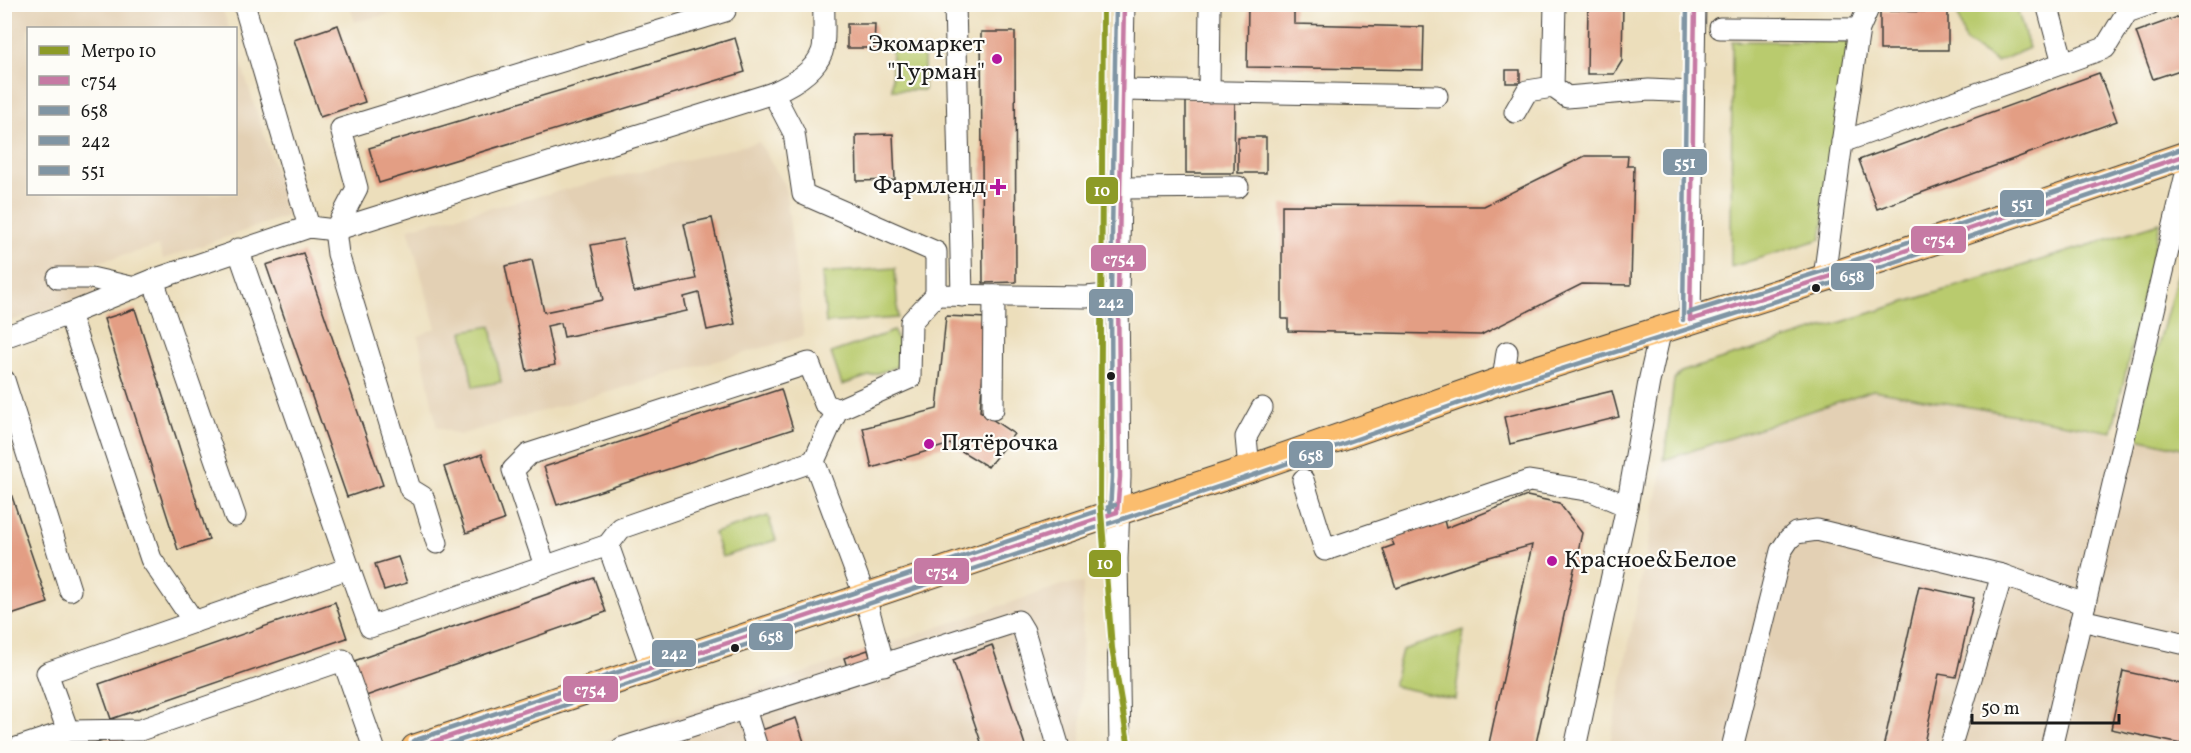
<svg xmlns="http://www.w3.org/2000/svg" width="2191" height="753" font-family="Vollkorn,serif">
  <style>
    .built { fill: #e3d0b4 }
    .green { fill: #b9cb6e; stroke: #6a7445; stroke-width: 1.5 }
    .building { fill: #e39e84 }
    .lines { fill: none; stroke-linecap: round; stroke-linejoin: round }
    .minor-casing { stroke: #3b3934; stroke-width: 23 }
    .major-casing { stroke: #3b3934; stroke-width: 29 }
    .minor { stroke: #fff; stroke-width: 21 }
    .major { stroke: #fbbd6e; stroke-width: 27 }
    .bus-1-casing { stroke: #fdfcf7; stroke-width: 9 }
    .bus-2-casing { stroke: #fdfcf7; stroke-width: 9 }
    .bus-3-casing { stroke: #fdfcf7; stroke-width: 9 }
    .bus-4-casing { stroke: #fdfcf7; stroke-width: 9 }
    .bus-1 { stroke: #c67aa4; stroke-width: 4.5 }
    .bus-2 { stroke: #8095a4; stroke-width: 4.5 }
    .bus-3 { stroke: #8095a4; stroke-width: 4.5 }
    .bus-4 { stroke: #8095a4; stroke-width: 4.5 }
    .metro-1-casing { stroke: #fdfcf7; stroke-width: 10 }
    .metro-1 { stroke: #8d9b27; stroke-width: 6 }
    .poi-dot { fill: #b5179e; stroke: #fdfcf7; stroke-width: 2 }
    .bus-dot { fill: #1c1c1c; stroke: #fdfcf7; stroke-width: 2 }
    .labels { text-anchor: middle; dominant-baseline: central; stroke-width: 4.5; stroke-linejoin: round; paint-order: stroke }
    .poi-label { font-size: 24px; fill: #1c1c1c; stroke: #fdfcf7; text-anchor: end }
    .line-badge { stroke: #fdfcf7; stroke-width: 2 }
    .badge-label { font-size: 16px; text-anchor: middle; font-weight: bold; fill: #fff }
  </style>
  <rect width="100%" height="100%" fill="#fdfcf7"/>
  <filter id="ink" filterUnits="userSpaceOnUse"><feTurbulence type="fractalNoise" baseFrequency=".0167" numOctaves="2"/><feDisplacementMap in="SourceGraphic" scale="12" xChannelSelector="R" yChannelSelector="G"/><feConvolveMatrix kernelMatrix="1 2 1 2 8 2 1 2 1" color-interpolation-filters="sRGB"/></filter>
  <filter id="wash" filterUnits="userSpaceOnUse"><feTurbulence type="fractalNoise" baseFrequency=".008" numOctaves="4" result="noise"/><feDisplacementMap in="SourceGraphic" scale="24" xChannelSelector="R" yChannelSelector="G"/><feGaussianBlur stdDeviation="1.35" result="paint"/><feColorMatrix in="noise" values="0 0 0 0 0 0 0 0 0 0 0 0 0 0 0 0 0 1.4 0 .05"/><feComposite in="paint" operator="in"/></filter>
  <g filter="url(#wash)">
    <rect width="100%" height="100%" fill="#ecdebb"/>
    <g class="built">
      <polygon points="349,4 430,4 430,5 355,22"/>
      <polygon points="5,5 221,5 229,28 28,28 28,194 236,194 236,48 290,215 163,259 159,246 87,265 96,295 5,323"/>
      <polygon points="759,142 785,185 804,336 459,435 437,427 418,336 436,328 408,228"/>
      <polygon points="1873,390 2124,436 2186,450 2186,748 1609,748 1664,460"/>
      <polygon points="1083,583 1081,748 582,748 1062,585"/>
    </g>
    <g class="green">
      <polygon points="1955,5 2016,5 2029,48 1997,62 1965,41"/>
      <polygon points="1732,41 1853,42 1821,239 1731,267"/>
      <rect x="892" y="49" width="32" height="41"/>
      <polygon points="2160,223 2112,432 1873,390 1664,460 1674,380 1681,372"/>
      <polygon points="2186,244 2186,449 2133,437"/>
      <polygon points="895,268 898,318 826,323 822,273"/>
      <polygon points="491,326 501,382 473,387 463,331"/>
      <polygon points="894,331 905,364 842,385 831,353"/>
      <polygon points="768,516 776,540 722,557 714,533"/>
      <polygon points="1464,630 1455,699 1393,686 1402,650"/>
    </g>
    <g id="blocks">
      <g class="building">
        <rect x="756" y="4" width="31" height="5"/>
        <polygon points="1248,4 1294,4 1294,24 1424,27 1423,70 1247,67"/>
        <polygon points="1588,4 1623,4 1622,61 1614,74 1587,74"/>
        <rect x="1803" y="4" width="42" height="3"/>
        <polygon points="1880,11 1948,12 1948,50 1880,50"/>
        <polygon points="2186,14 2186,68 2153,79 2136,32"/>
        <polygon points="847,24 875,24 874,48 847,48"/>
        <polygon points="338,25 365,102 320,117 294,40"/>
        <polygon points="981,32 1015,32 1016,282 983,283"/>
        <polygon points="735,38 745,72 379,183 369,148"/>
        <rect x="1506" y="70" width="14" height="13"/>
        <polygon points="2099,73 2117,121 1877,209 1859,160"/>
        <polygon points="1186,98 1235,99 1234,173 1186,173"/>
        <polygon points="893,134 895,180 857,181 856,135"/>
        <rect x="1238" y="137" width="28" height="36"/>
        <polygon points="1585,156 1628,156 1627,166 1634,166 1631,285 1582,284 1481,335 1288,331 1288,319 1282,319 1282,205 1484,206"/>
        <polygon points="712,218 735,324 707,330 699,293 684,297 687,311 564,337 561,323 547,326 555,365 527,371 505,266 532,260 544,312 603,300 591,245 623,239 634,292 696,279 684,224"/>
        <polygon points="303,253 383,485 347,497 266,265"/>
        <polygon points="135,309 209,540 178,550 104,319"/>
        <polygon points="946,316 987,318 980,411 1014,434 988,467 950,444 872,468 863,428 937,409"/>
        <polygon points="781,389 793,429 557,505 544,467"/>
        <polygon points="1612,391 1619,417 1510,444 1504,417"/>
        <polygon points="482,454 504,520 466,533 444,467"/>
        <polygon points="4,473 48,603 11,615 4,596"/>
        <polygon points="1527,496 1559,503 1582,533 1535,748 1488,748 1532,545 1482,559 1396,588 1383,549 1394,545 1391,538 1444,520 1446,528"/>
        <polygon points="398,557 407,583 384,590 375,564"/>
        <polygon points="594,578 606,612 366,696 354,661"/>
        <polygon points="1919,586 1974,598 1956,677 1939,674 1923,748 1883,748"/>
        <polygon points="335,602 347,638 111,719 99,684"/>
        <polygon points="992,645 1026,748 983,748 953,660"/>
        <polygon points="868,650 872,663 848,670 844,658"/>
        <polygon points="2123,671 2186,685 2186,721 2181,744 2111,729"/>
        <polygon points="796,718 806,748 765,748 759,731"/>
        <polygon points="118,736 123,748 82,748"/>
      </g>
    </g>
  </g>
  <g filter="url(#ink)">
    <use href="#blocks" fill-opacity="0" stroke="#3b3934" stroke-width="1.5"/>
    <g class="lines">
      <defs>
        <g id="minor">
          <polyline points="244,4 309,227"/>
          <polyline points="955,4 962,296"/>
          <polyline points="2047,4 2063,63"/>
          <polyline points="1720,28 1859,29"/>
          <polyline points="1553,87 1555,4"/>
          <polyline points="1123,90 1437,96"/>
          <polyline points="1209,92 1210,4"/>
          <polyline points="773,93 794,133 803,194 936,252 936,295 1086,297 1118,294"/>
          <polyline points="1567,97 1649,90 1694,92"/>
          <polyline points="1515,112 1527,91 1553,87 1563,94"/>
          <polyline points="1842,142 2105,48 2127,12 2150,4"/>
          <polyline points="1122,188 1238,187"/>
          <polyline points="238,249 349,568"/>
          <polyline points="58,278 91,278 135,288"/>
          <polyline points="1824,278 1840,157 1859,29 1870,4"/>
          <polyline points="153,280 235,516"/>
          <path d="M69 314 153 280 309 227 335 230 773 93C791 85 815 72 822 52 826 41 823 16 824 4"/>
          <polyline points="1690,320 1695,4"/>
          <polyline points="4,337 69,314 151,559 194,622"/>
          <polyline points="4,380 70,590"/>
          <polyline points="1503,380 1507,352"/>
          <polyline points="993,409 994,296"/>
          <polyline points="1249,469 1246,437 1262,408"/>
          <polyline points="1303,480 1325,550 1529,481 1592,491 1627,506"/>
          <polyline points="437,543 423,497 410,489 338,254 335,230 357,188 341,129 725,11 725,4"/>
          <polyline points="608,545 621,528 814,461"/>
          <polyline points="545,566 513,470 529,454 809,363 825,404 837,410"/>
          <polyline points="2081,620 2186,644"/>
          <polyline points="884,665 865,597 814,461 837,410 910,378 911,322 936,295"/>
          <polyline points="745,709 757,748"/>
          <polyline points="68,731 140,730 343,660 374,748"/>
          <polyline points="17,748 68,731 47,673 349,568 370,627 608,545 652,669"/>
          <polyline points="622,748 1018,621 1024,631 1059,748"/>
          <polyline points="1120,748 1117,559 1120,477 1118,294 1124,4"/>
          <polyline points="1575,748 1627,506 1649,382 1661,329"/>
          <polyline points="1732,748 1781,551 1789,539 1796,533 1817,530 2002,575 2085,604"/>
          <polyline points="1950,748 2002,575"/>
          <polyline points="2051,748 2186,174"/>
        </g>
        <polyline id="major" points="415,748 1117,512 1249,469 1503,380 1828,277 2186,155"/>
      </defs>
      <use href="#minor" class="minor-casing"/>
      <use href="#major" class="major-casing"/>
      <use href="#minor" class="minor"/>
      <use href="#major" class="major"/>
      <defs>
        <g id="bus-1">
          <polyline points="1690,320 1828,277 2186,155"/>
          <polyline points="1690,320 1695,4"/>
          <polyline points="1117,512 1120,477 1118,294 1124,4"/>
          <polyline points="415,748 1117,512"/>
        </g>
        <polyline id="bus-2" points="437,748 1251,476 1505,387 1830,284 2186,163"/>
        <g id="bus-3">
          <polyline points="1110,511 1112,477 1111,294 1116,4"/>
          <polyline points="413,741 1115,505"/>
        </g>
        <g id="bus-4">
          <polyline points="1688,313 1826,270 2184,148"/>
          <polyline points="1683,320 1687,4"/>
        </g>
      </defs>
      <use href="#bus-1" class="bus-1-casing"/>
      <use href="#bus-2" class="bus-2-casing"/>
      <use href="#bus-3" class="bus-3-casing"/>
      <use href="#bus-4" class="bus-4-casing"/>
      <use href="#bus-1" class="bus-1"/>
      <use href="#bus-2" class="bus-2"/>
      <use href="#bus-3" class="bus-3"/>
      <use href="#bus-4" class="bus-4"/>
      <defs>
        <polyline id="metro-1" points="1103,4 1100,499 1112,648 1129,748"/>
      </defs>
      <use href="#metro-1" class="metro-1-casing"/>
      <use href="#metro-1" class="metro-1"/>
    </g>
  </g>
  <g class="poi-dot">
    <circle cx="997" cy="59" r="6"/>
    <path d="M995 178h6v6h6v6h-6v6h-6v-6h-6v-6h6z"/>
    <circle cx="929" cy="444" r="6"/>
    <circle cx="1552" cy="561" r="6"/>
  </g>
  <g class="bus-dot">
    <circle cx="1816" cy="288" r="5"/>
    <circle cx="1111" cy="376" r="5"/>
    <circle cx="735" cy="648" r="5"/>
  </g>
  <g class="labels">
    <g class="poi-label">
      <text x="985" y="45">Экомаркет<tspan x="985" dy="28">"Гурман"</tspan></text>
      <text x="986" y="187">Фармленд</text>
      <text x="941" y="444" text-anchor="start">Пятёрочка</text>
      <text x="1564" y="561" text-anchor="start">Красное&amp;Белое</text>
    </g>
  </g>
  <g class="line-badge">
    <rect x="1662" y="148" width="46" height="28" rx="6" fill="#8095a4"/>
    <rect x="1085" y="176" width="34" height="29" rx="6" fill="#8d9b27"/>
    <rect x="1999" y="189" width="46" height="29" rx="6" fill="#8095a4"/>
    <rect x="1910" y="225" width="57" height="29" rx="6" fill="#c67aa4"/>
    <rect x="1090" y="244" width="57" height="28" rx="6" fill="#c67aa4"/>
    <rect x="1830" y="262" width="45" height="29" rx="6" fill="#8095a4"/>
    <rect x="1088" y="288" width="46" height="29" rx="6" fill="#8095a4"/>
    <rect x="1288" y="440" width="46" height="29" rx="6" fill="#8095a4"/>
    <rect x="1088" y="549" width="34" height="29" rx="6" fill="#8d9b27"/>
    <rect x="913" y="557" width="57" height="28" rx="6" fill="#c67aa4"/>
    <rect x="748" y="622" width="46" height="29" rx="6" fill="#8095a4"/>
    <rect x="651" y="639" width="46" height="29" rx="6" fill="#8095a4"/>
    <rect x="562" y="675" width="57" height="28" rx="6" fill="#c67aa4"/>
  </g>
  <g class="badge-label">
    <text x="1685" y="168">551</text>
    <text x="1102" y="196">10</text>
    <text x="2022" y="209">551</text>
    <text x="1939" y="245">с754</text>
    <text x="1119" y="264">с754</text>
    <text x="1852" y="282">658</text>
    <text x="1111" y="308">242</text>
    <text x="1311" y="461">658</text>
    <text x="1105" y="569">10</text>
    <text x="942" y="577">с754</text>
    <text x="771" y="642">658</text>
    <text x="674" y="659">242</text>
    <text x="590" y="695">с754</text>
  </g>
  <rect width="2191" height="753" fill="none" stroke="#fdfcf7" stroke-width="24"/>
  <rect x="27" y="27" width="210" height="168" fill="#fdfcf7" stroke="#a3a29f" stroke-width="1.5"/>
  <rect x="39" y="46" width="30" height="9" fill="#8d9b27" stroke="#a3a29f" stroke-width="1.5"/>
  <text x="81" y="57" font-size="18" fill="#1c1c1c">Метро 10</text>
  <rect x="39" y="76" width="30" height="9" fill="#c67aa4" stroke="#a3a29f" stroke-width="1.5"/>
  <text x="81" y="87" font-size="18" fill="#1c1c1c">с754</text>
  <rect x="39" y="106" width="30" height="9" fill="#8095a4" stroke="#a3a29f" stroke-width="1.5"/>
  <text x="81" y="117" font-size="18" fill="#1c1c1c">658</text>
  <rect x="39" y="136" width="30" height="9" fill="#8095a4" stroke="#a3a29f" stroke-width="1.5"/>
  <text x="81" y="147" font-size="18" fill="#1c1c1c">242</text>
  <rect x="39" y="166" width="30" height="9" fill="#8095a4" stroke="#a3a29f" stroke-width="1.5"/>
  <text x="81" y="177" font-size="18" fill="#1c1c1c">551</text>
  <path d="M1972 714v9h147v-9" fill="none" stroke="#1c1c1c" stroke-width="3"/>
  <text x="1981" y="714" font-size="18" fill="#1c1c1c" stroke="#fdfcf7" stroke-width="4.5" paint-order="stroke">50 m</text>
</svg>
